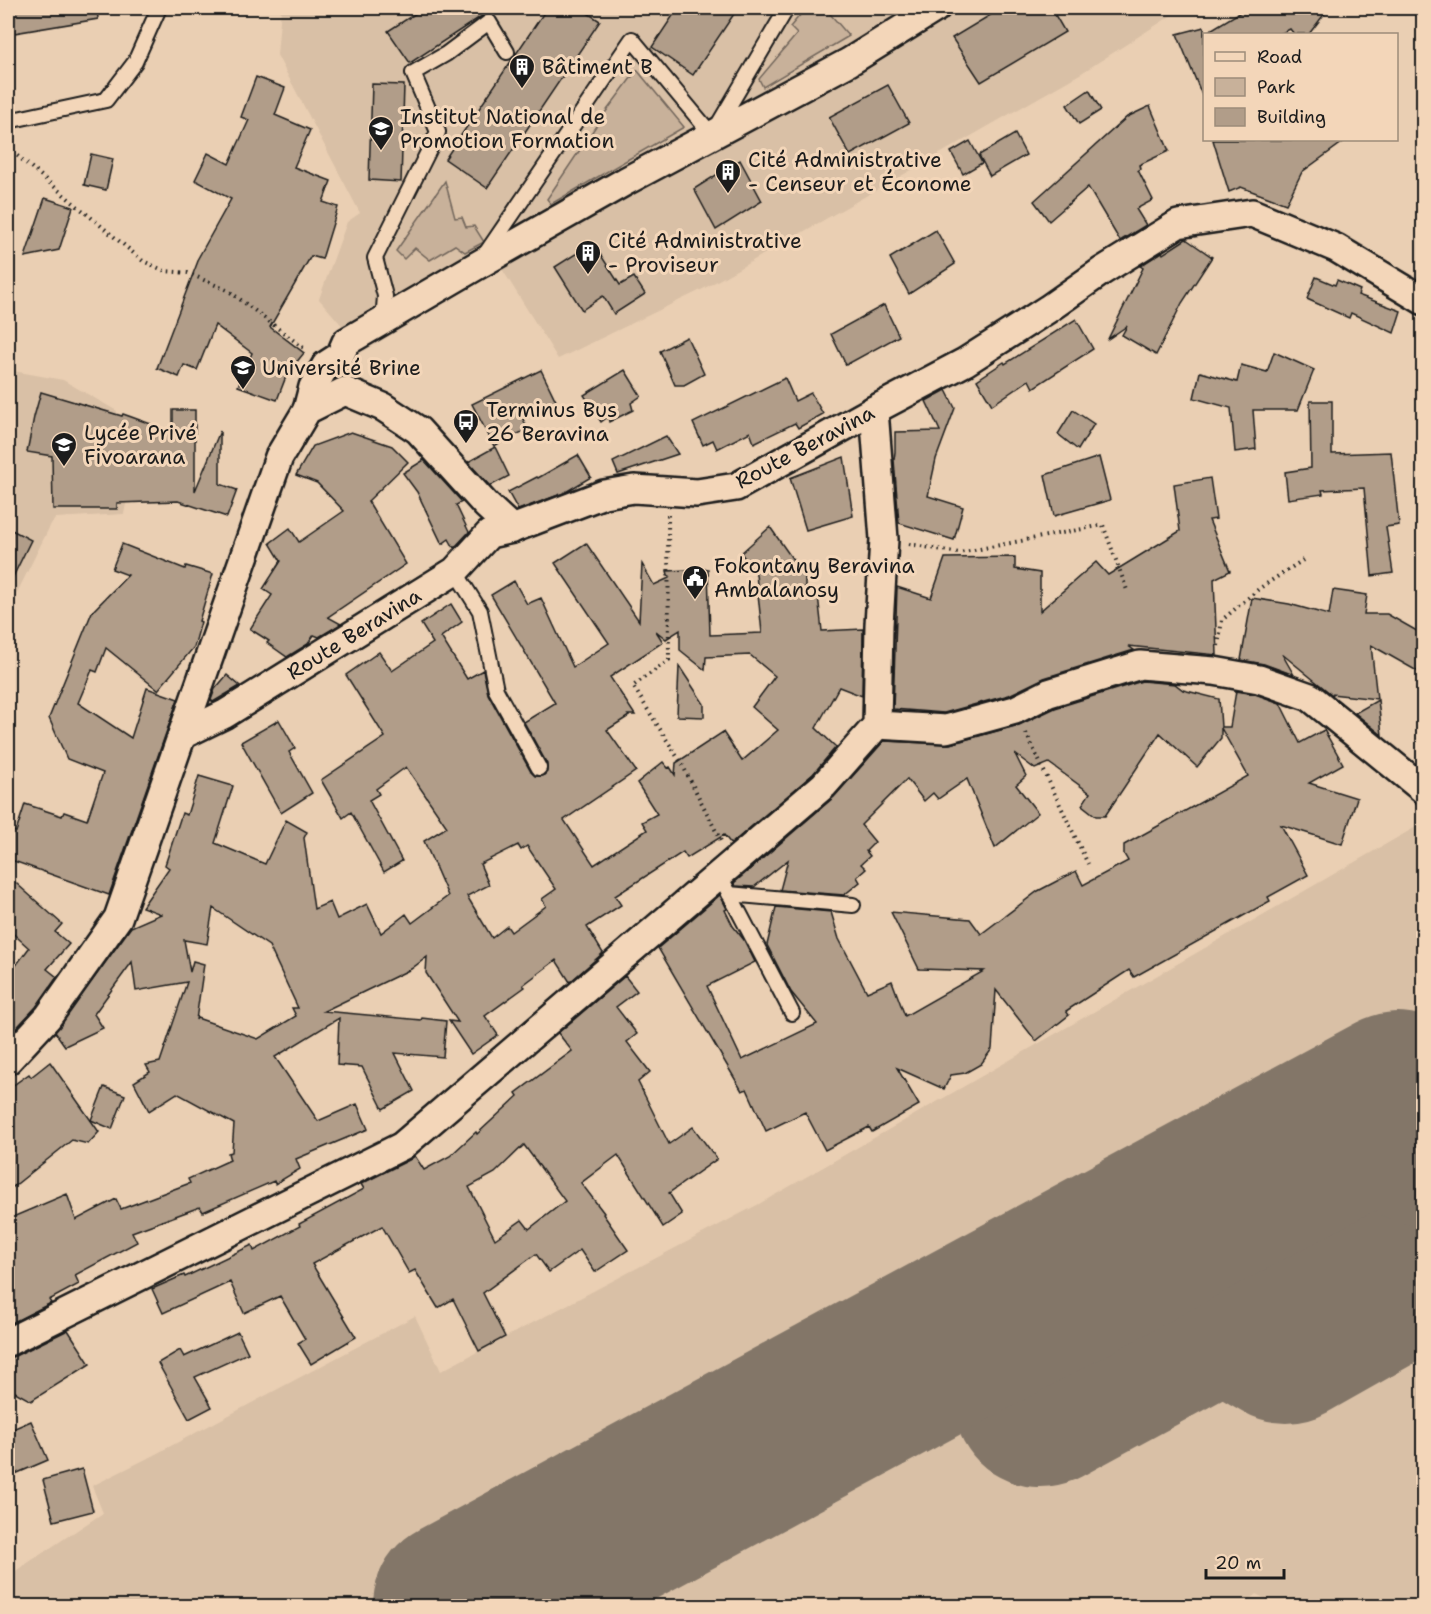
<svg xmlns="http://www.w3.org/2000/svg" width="1431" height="1614" font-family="'Shantell Sans',sans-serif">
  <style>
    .built { fill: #d9c0a6 }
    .green { fill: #c8b19a; stroke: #72665b; stroke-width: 1.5 }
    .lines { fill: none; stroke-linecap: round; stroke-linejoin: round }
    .runway { stroke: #837668; stroke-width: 174 }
    .building { fill: #b19d89; stroke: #1c1c1c; stroke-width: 1.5; fill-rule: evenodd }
    .lane-casing { stroke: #1c1c1c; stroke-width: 18 }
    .street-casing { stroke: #1c1c1c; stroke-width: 32 }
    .path { stroke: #1c1c1c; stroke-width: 4; stroke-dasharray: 1.5 4.5; stroke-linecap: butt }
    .lane { stroke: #f3d6b9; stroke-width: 14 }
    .street { stroke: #f3d6b9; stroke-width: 27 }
    .labels { text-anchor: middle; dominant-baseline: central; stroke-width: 6; stroke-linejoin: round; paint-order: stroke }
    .poi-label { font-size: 21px; fill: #1c1c1c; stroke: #f3d6b9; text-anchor: start }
    .street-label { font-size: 21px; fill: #1c1c1c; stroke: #f3d6b9 }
  </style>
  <rect width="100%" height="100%" fill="#eacfb3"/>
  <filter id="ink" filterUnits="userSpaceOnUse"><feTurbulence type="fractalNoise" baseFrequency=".0167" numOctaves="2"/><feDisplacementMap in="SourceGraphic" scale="12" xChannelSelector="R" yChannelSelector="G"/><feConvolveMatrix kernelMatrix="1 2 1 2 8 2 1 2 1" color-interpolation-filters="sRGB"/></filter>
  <g filter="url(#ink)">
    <g class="built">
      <polygon points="281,8 1183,8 1080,74 703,289 558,359 502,269 364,351 319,299 347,222 360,213 277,55"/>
      <polygon points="8,370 63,380 117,411 112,442 128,494 124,514 56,518 51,524 8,611"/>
      <polygon points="1421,824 1423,827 1423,1606 1279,1606 1256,1594 1242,1606 8,1606 8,1576 103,1513 92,1486 152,1456 415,1316 441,1371 759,1204"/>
    </g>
    <g class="green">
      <polygon points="806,8 825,8 849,36 763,87 759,79 797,34 790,27"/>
      <polygon points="637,70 684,127 551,204 547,199 602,117"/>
      <polygon points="445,181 455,218 462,217 466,227 474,226 484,242 465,252 455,245 430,260 415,248 404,259 396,251"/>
    </g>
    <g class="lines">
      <g class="runway">
        <polyline points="1040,1400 1224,1300 1286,1336 1424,1258"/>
        <polyline points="460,1606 1398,1099 1424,1139"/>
      </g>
    </g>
    <g class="building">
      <polygon points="8,8 97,8 98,19 8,34"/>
      <polygon points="424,8 494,8 410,63 388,31"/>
      <polygon points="547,8 580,8 600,21 487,188 445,159"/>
      <polygon points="678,8 738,8 693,75 652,47"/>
      <polygon points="1002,8 1051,8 1065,32 981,82 952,38"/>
      <polygon points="1247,8 1329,8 1309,34 1294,34 1290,29 1280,34 1204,34 1204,100 1177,34 1204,27 1204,34"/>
      <polygon points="256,77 285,88 275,115 310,130 294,167 331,181 323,202 338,207 322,259 311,256 270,327 304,353 287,374 277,400 238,386 252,353 215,325 197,370 184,365 179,377 157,368 198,261 197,260 231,199 195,180 208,153 229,164 249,120 241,117"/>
      <polygon points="372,84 404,85 401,182 369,180"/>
      <polygon points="888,85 909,123 850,155 829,117"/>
      <polygon points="1089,90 1101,110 1079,124 1067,105"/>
      <polygon points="1150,106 1169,151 1139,165 1140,169 1138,170 1153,200 1136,209 1146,225 1120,241 1088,187 1049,221 1034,201 1127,117"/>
      <polygon points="1015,134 1026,155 990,176 979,155"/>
      <polygon points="1213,140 1346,140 1302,172 1286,204 1241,187 1229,192"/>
      <polygon points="970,141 982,163 963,174 951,152"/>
      <polygon points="91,154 113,159 106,190 84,185"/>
      <polygon points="740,160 762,201 716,230 694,189"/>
      <polygon points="45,198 73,207 59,250 25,257"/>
      <polygon points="936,230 955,264 909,294 890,258"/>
      <polygon points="1186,239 1212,257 1182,303 1156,355 1122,335 1127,326 1108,339 1143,268 1140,266 1162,252 1163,254"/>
      <polygon points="593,243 620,285 634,277 645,294 614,314 603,296 582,310 555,267"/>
      <polygon points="1316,277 1335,285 1337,280 1360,290 1358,295 1401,311 1394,333 1351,313 1349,318 1307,299"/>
      <polygon points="884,305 899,336 846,365 831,334"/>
      <polygon points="1076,319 1093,349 1033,388 1029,380 992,405 977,380 1004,362 1005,364"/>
      <polygon points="687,337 704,374 684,385 675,385 660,351"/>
      <polygon points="1274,352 1314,370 1298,410 1253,410 1256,449 1235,452 1231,408 1194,398 1200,372 1237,382 1241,365 1267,372"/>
      <polygon points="541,370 557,403 523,419 528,429 494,446 472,404"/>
      <polygon points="625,370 641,396 631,403 633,410 609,422 608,417 601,422 584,395"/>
      <polygon points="785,378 795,401 811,393 823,414 798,428 795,423 754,443 750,432 717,449 713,440 703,445 693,423"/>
      <polygon points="946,390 955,408 936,459 928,496 963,507 954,540 899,523 894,460 895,452 895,432 940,431 926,401"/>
      <polygon points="41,392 122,416 123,414 173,432 173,410 195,410 195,491 220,431 220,484 237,490 227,517 178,501 117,503 117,509 53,509 52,456 27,452 34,417"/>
      <polygon points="1310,401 1332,401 1332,454 1391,452 1399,525 1386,527 1393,573 1372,576 1364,488 1322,490 1323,494 1288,499 1285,472 1311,468"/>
      <polygon points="1073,410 1094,424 1078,450 1058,434"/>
      <polygon points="351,432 392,446 408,462 368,501 406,564 328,617 341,624 319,637 314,635 308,644 287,657 267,643 269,641 250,629 272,595 263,589 281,561 270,543 290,528 299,542 344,511 317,483 296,475 313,446"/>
      <polygon points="666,436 678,454 618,474 613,462"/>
      <polygon points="495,447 509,476 490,486 468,462"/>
      <polygon points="578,455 591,477 564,493 518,510 508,492 537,477 538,478"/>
      <polygon points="844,457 853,516 806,530 790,478"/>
      <polygon points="1099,457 1110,500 1054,516 1045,475"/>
      <polygon points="424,460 462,502 456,505 469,532 454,548 449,539 442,544 417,492 403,473"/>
      <polygon points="1210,478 1216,519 1209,520 1230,571 1214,579 1217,655 1128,646 1134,650 1044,678 1009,695 944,713 893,709 897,587 931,598 945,558 1015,557 1015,569 1040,573 1040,611 1096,562 1108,575 1180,531 1174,484"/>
      <path d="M770 527 805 577V589H813L818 595 822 631 863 629 862 696 839 687 816 728 836 747 813 774 731 844 724 835 687 858 683 852 615 896 621 905 587 927 603 953 570 982 556 960 523 985 525 987 485 1016 498 1035 471 1054 449 1021 458 1022 426 973 427 957 411 969 324 1011 421 1020 422 1018 446 1021 443 1057 395 1053 414 1091 383 1109 362 1067 337 1065 339 1018 275 1057 318 1121 357 1104 368 1129 296 1159 300 1169 275 1184 274 1181 203 1212 200 1207 132 1232 137 1242 75 1275 79 1284 49 1300 51 1303 8 1325V1219L67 1194 76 1220 116 1199 121 1209 190 1183 188 1179 230 1160 228 1153 232 1152 234 1124 177 1093 149 1111 134 1082 150 1072 146 1065 160 1062 187 982 136 991 132 962 94 1014 103 1028 65 1046 55 1032 131 927 161 914 142 907 169 868 165 865 182 813 187 815 199 776 233 786 215 843 265 864 286 820 307 832 304 838 314 909 330 902 337 919 367 904 381 933 406 914 412 923 448 896 424 841 447 827 406 767 376 789 379 794 369 800 402 861 384 872 351 812 343 818 321 780 385 737 346 675 379 652 392 671 433 643 421 624 451 604 462 622 441 637 467 679 483 670 488 694 531 772 535 776H543L547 772V764L524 722 555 703 491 595 514 581 527 604 541 598 573 667 609 643 555 563 586 543 639 621 642 564 654 585 669 578 667 571 708 569 710 635 762 633 756 574 741 553ZM680 630V650L705 670 706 657 750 655 775 676 752 707 778 730 742 761 723 732 676 763 675 775 670 767 668 768 663 762 637 783 657 814 642 822 647 830 594 865 564 820 636 771 607 730 629 716 628 715H635L610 677 663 642 656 631 666 639ZM518 845 521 850 527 846 556 889 542 899 546 906 511 932 507 926 492 938 467 896 489 885 480 864ZM213 908 269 946 298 1008H292L296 1016 258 1039 197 1018 196 1020 204 964 193 961 190 972 184 940 207 944Z"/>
      <polygon points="8,528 31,540 8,587"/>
      <polygon points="122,544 185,569 186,566 213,574 199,621 201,622 194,647 158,690 106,648 97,672 92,670 78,703 131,738 147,688 178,699 109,895 8,859 8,846 13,831 16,832 25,804 62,816 64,812 87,820 103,773 67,759 49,718 92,612 128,575 112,569"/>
      <polygon points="1333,590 1367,595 1364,614 1387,614 1424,635 1424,675 1371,645 1377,699 1331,694 1282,654 1294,675 1264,664 1241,660 1252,598 1289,604 1329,615"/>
      <polygon points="679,666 704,704 704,717 677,716"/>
      <polygon points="227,675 240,686 213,702 211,700 215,689"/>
      <polygon points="1142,681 1175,684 1183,690 1219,699 1221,727 1230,727 1236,691 1255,694 1280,703 1300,743 1324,730 1343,764 1309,783 1357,798 1342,844 1281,825 1308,875 1268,897 1270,901 1134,977 1129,970 1066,1011 1069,1015 1036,1041 996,990 992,1049 981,1064 965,1073 951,1075 944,1089 897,1068 919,1105 872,1132 869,1127 825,1150 805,1112 766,1131 747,1089 742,1091 658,948 720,895 727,909 725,910 733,926 744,940 755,962 707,986 742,1060 817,1024 791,992 767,945 776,907 831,912 839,939 867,992 892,981 905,1016 984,971 919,969 891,912 970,919 981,934 1038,891 1076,871 1083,885 1128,861 1124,854 1124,845 1248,776 1221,728 1221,738 1197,767 1160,733 1105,816 1096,816 1082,805 1090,793 1049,763 1035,769 1015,754 1026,776 1016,785 1038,813 995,848 967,779 938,799 933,793 924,801 907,779 861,825 875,842 866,851 870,856 861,864 866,869 857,877 860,882 844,895 780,890 788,860 754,887 735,886 734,883 834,797 884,741 950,744 1019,725 1055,708"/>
      <polygon points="1378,700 1382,735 1355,713"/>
      <polygon points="279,720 295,748 289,752 312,793 281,813 241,742"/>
      <polygon points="8,876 62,924 55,932 69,944 47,969 57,977 36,1007 8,1037 8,976 29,948 8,929"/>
      <path d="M625 976 637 991 616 1007 637 1034 627 1042 650 1072 638 1082 669 1144 693 1127 717 1159 669 1193 682 1214 663 1227 618 1155 581 1183 604 1213 603 1214 628 1250 595 1272 580 1250 549 1272 536 1254 483 1293 505 1337 479 1351 453 1299 438 1308 415 1270 409 1273 382 1226 312 1264 356 1337 311 1364 298 1343 305 1339 280 1296 244 1313 230 1282 163 1313 152 1289 184 1275 185 1277 252 1245 254 1251 300 1226 299 1224 364 1189 361 1184 409 1160 415 1156 424 1170 450 1156 476 1132 477 1134 518 1096 516 1093 572 1051 558 1033ZM524 1145 565 1201 529 1229 522 1220 495 1239 469 1187 495 1173Z"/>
      <polygon points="50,1062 99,1132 88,1144 72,1140 8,1191 8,1089 29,1074 31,1077"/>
      <polygon points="104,1087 125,1095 112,1129 91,1120"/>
      <polygon points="68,1330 90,1364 31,1401 8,1388 8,1358 15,1356"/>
      <polygon points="238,1332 248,1353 195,1377 212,1407 189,1419 158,1363 180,1350 184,1357"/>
      <polygon points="31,1421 48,1460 8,1477 8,1431"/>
      <polygon points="82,1469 93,1511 54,1521 43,1480"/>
    </g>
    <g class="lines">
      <defs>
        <g id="lane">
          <polyline points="8,121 106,100 135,62 159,8"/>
          <polyline points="486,253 632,39 712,135 787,8"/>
          <polyline points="383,321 385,296 375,258 438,132 413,73 446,54 489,22 507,52"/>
          <polyline points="455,571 480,611 496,690 539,768"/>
          <polyline points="719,874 792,1013"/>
          <polyline points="729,894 853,905"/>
        </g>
        <g id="street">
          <polyline points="307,410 313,387 326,365 340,356 346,342 478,265 626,181 849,62 936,8"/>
          <polyline points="877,725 946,729 1015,710 1049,693 1140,665 1214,671 1259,679 1310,697 1424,790"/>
          <polyline points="182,735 225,714 455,571 489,534 512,529 604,494 634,489 697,493 736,487 874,410 965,362 1048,309 1102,271 1178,224 1252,213 1336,248 1424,301"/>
          <polyline points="8,1060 48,1017 118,918 279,457 307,410 345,391 383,407 418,430 486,505 512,529"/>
          <polyline points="8,1342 402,1146 824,785 877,725 879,625 884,539 874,410"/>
        </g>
      </defs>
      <use href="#lane" class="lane-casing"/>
      <use href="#street" class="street-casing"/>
      <g class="path">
        <polyline points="8,148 143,261 165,271 188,273 229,291 305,349"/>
        <polyline points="668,515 669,660 633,686 683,766 721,841"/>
        <polyline points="909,544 959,553 1103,525 1127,590"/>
        <polyline points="1218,646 1222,620 1260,588 1303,560"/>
        <polyline points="1026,733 1088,864"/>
      </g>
      <use href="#lane" class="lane"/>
      <use href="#street" class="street"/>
    </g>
  </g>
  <defs>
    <symbol id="building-pin" viewBox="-11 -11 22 30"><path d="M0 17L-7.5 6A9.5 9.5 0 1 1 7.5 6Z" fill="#1c1c1c" stroke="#f3d6b9"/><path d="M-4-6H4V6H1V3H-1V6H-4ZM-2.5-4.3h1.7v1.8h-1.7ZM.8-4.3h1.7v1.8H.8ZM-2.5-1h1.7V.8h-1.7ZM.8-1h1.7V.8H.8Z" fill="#fff"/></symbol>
    <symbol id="university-pin" viewBox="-11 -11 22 30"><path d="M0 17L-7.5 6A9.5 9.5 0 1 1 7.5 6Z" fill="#1c1c1c" stroke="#f3d6b9"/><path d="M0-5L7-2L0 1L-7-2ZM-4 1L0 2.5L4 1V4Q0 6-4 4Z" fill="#fff"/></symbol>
    <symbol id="bus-pin" viewBox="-11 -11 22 30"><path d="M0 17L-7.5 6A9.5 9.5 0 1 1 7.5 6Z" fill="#1c1c1c" stroke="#f3d6b9"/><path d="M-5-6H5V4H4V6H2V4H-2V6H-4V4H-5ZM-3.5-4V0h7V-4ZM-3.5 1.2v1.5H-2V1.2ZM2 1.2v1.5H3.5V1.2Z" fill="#fff"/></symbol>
    <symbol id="school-pin" viewBox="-11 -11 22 30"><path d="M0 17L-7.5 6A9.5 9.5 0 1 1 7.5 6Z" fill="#1c1c1c" stroke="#f3d6b9"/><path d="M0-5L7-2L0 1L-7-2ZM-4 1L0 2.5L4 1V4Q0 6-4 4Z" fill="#fff"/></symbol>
    <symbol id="civic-pin" viewBox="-11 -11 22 30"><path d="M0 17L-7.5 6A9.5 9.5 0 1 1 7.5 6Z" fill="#1c1c1c" stroke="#f3d6b9"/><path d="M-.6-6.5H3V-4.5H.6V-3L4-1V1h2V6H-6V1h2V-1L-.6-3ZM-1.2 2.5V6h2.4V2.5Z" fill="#fff"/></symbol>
  </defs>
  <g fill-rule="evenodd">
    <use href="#building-pin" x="507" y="52" width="30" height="40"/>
    <use href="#university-pin" x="366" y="114" width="30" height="40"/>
    <use href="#building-pin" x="713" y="157" width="30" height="40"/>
    <use href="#building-pin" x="573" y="238" width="30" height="40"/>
    <use href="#university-pin" x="228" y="353" width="30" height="40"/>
    <use href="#bus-pin" x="451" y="407" width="30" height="40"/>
    <use href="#school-pin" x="49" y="430" width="30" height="40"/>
    <use href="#civic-pin" x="680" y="563" width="30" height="40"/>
  </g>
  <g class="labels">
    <g class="poi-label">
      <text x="542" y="67">Bâtiment B</text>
      <text x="400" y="117">Institut National de<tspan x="400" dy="24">Promotion Formation</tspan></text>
      <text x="748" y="160">Cité Administrative<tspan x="748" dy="24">- Censeur et Économe</tspan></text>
      <text x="608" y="241">Cité Administrative<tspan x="608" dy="24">- Proviseur</tspan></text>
      <text x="262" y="368">Université Brine</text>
      <text x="486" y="410">Terminus Bus<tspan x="486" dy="24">26 Beravina</tspan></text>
      <text x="84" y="433">Lycée Privé<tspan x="84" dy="24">Fivoarana</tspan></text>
      <text x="714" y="566">Fokontany Beravina<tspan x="714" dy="24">Ambalanosy</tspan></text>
    </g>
    <g class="street-label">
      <text transform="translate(805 447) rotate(-28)">Route Beravina</text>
      <text transform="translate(354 634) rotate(-32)">Route Beravina</text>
    </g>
  </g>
  <rect width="1431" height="1614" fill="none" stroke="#f3d6b9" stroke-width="30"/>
  <rect x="15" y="15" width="1401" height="1584" fill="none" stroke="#1c1c1c" stroke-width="2" filter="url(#ink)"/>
  <rect x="1203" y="33" width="195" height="108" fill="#f3d6b9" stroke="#9d8c7a" stroke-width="1.5"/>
  <rect x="1215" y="52" width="30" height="9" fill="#f3d6b9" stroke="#9d8c7a" stroke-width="1.5"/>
  <text x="1257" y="63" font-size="18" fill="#1c1c1c">Road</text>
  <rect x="1215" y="78" width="30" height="18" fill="#c8b19a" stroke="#9d8c7a" stroke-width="1.5"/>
  <text x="1257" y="93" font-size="18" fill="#1c1c1c">Park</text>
  <rect x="1215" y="108" width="30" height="18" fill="#b19d89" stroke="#9d8c7a" stroke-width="1.5"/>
  <text x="1257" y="123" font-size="18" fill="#1c1c1c">Building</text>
  <path d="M1206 1569v9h78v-9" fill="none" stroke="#1c1c1c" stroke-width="3"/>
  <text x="1215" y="1569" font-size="18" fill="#1c1c1c" stroke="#f3d6b9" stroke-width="4.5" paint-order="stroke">20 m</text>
</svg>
